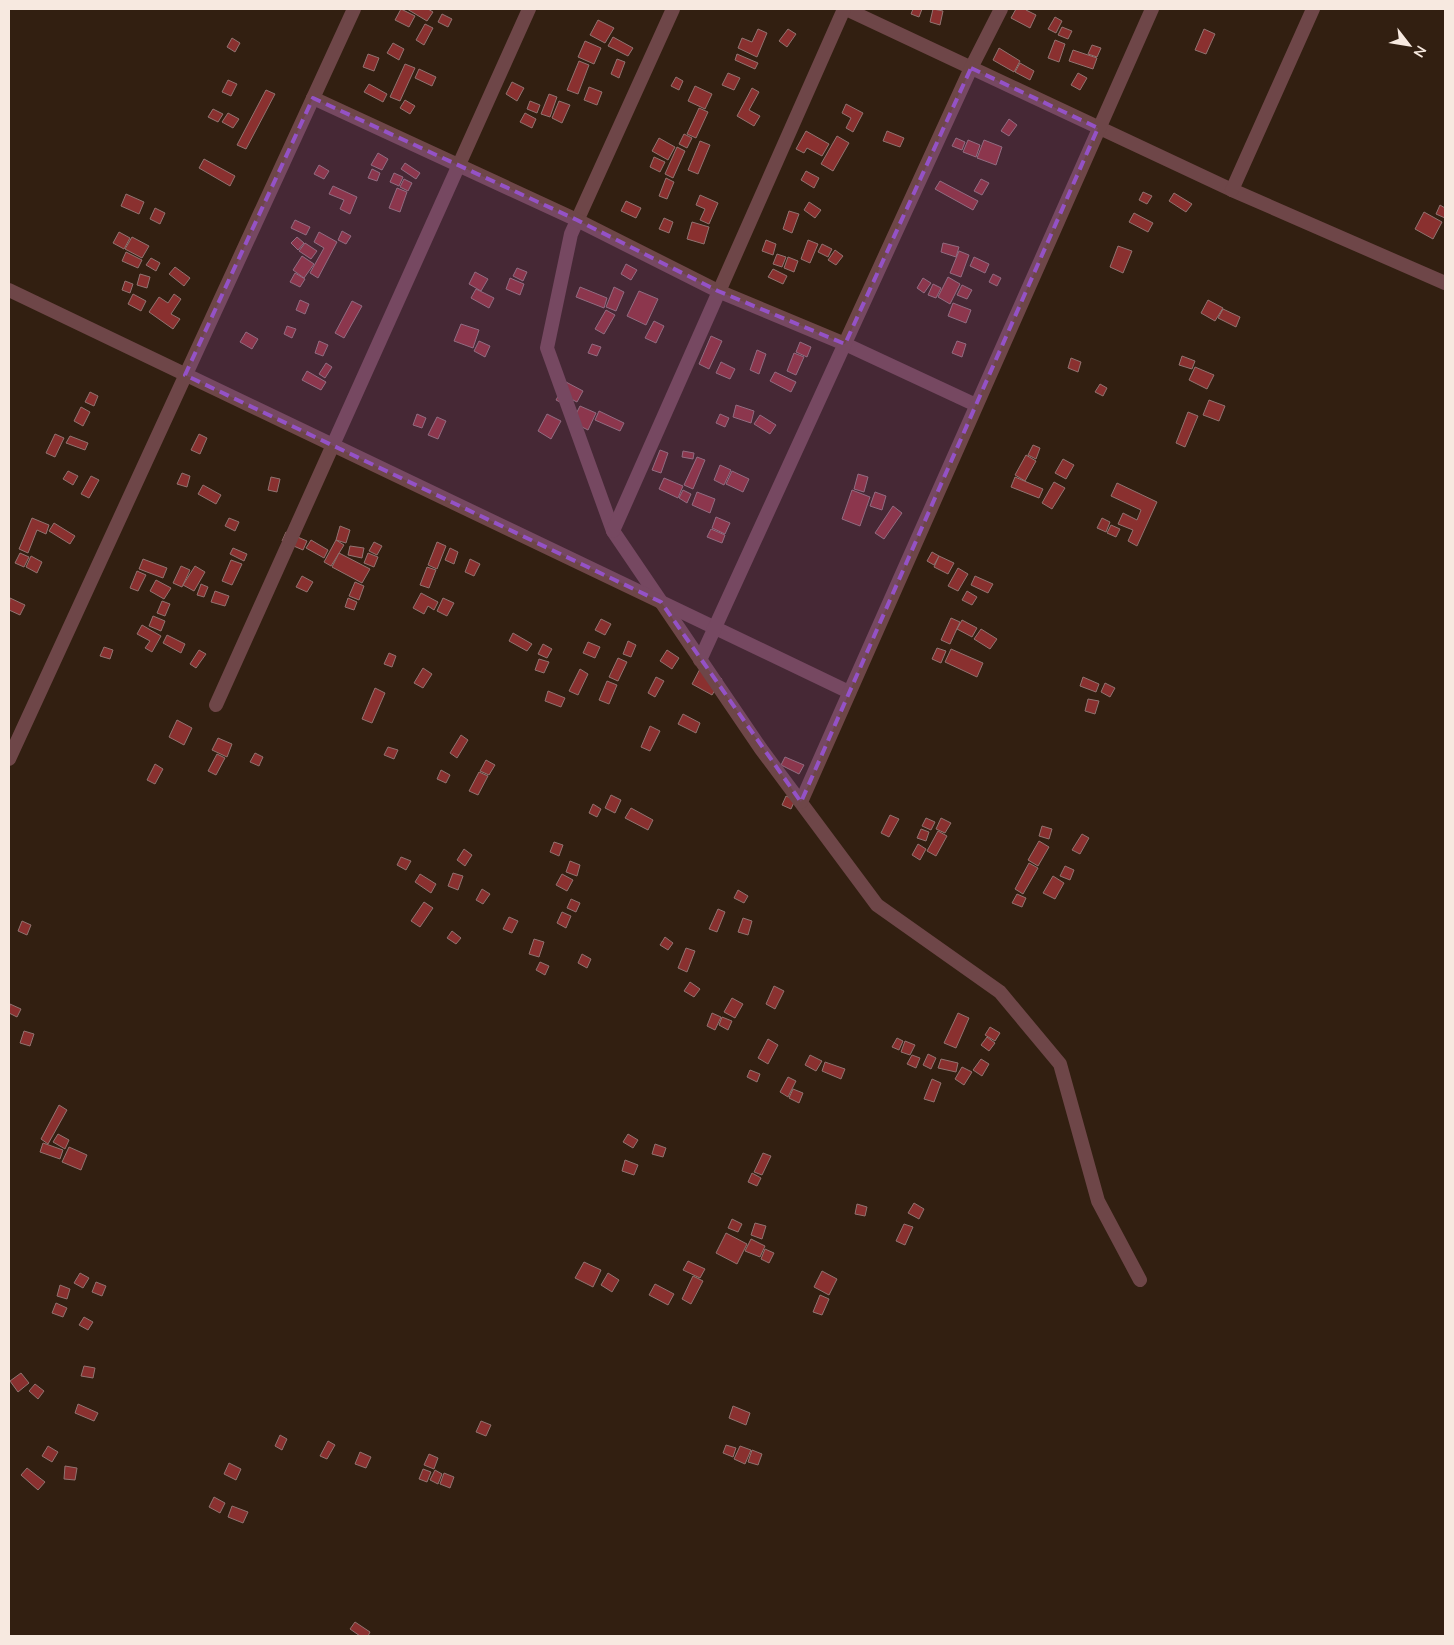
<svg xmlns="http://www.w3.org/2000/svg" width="1454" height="1645" font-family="Mulish,sans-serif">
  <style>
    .building { fill: #8a302f; stroke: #917370 }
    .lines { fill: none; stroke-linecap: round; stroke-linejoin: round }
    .street { stroke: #6e4648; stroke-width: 14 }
    .marked { fill: #9452c6; fill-opacity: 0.2; stroke: #9452c6; stroke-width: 4; stroke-dasharray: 10 6; stroke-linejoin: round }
  </style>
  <rect width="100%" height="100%" fill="#321f11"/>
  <g class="building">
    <polygon points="401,9 415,16 409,27 395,20"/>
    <polygon points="407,9 428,9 433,12 427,21"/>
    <polygon points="913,9 922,9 919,17 911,14"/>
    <polygon points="933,9 943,11 940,25 930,22"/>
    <polygon points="1016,9 1027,9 1026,10 1036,15 1030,28 1011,18"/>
    <polygon points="442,14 452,19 448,27 438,22"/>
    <polygon points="1055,17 1062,21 1056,33 1048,29"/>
    <polygon points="598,20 614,28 605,43 590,35"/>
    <polygon points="425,24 433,28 424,45 416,40"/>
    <polygon points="1062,27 1072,31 1068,39 1058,35"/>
    <polygon points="758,29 767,33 757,57 738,48 742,38 752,42"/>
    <polygon points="788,29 796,34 787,47 779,41"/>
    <polygon points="1204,29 1215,34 1206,54 1195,50"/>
    <polygon points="613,37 633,48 628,56 608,46"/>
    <polygon points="232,38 240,43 235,52 227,47"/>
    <polygon points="1055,40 1065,44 1059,62 1048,58"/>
    <polygon points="585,41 601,48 594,64 578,57"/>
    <polygon points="393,43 404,49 399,60 387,53"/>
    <polygon points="1092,45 1101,48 1097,57 1088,54"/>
    <polygon points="999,48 1020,61 1014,72 993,60"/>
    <polygon points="1073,50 1097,58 1093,69 1069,61"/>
    <polygon points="368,54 379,58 374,71 363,67"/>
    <polygon points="737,54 758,63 755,69 735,60"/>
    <polygon points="617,59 625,62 619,78 611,74"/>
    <polygon points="579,61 589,65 578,94 567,90"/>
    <polygon points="1020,63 1034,71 1030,80 1015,72"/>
    <polygon points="405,64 415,68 400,101 390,97"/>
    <polygon points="419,69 436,77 432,86 415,78"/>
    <polygon points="728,73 740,78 734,90 722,85"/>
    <polygon points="1078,73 1087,78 1080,90 1071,85"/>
    <polygon points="676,77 683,81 679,90 671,86"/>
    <polygon points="228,80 237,84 231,96 222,92"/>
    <polygon points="512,82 524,88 517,101 506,94"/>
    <polygon points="369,84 387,94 383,102 364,92"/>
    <polygon points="695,86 712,94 705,109 688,101"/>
    <polygon points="589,87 602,92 597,105 584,100"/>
    <polygon points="752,88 759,92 749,110 760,116 754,126 737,116"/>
    <polygon points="266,90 275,94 246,149 237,145"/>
    <polygon points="549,94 557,97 550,117 541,114"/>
    <polygon points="405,100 415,106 410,114 400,108"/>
    <polygon points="530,101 540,105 537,113 527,109"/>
    <polygon points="559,101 570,105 562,123 552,118"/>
    <polygon points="846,104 863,113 853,132 846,128 851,118 842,113"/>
    <polygon points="699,108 708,112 696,138 687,134"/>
    <polygon points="213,109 223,114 218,122 208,117"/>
    <polygon points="228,113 239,119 233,128 222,122"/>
    <polygon points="525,113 536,119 532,128 520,122"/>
    <polygon points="1009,119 1017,125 1009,136 1001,131"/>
    <polygon points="806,131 829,144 822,156 807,148 804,153 796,149"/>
    <polygon points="887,131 904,138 900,147 883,141"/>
    <polygon points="684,134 692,138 687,148 679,144"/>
    <polygon points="837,136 849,143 833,171 821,164"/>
    <polygon points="659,138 675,147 668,160 652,151"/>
    <polygon points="956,138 965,142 962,150 952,146"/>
    <polygon points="968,140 980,145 976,157 963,152"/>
    <polygon points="984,140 1002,147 996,165 977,158"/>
    <polygon points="700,141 710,145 698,174 688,170"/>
    <polygon points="677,147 685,151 673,178 665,174"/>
    <polygon points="378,153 388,159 382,170 371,165"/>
    <polygon points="654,157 665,162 660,172 650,167"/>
    <polygon points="204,159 235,176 230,186 199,168"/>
    <polygon points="405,163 420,173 416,179 401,169"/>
    <polygon points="319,165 329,171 324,179 314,174"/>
    <polygon points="372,169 380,173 377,181 368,178"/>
    <polygon points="806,171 819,178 814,188 801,180"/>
    <polygon points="394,173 403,177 399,186 390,182"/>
    <polygon points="666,178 674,182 667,199 659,196"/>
    <polygon points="404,179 412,183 408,191 400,187"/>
    <polygon points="981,179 989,183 982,195 974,191"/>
    <polygon points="940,181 978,201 973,210 935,189"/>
    <polygon points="333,186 357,197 350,214 340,209 344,200 329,194"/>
    <polygon points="397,188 407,192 400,212 389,208"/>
    <polygon points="1143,192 1152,196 1147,204 1139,200"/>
    <polygon points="1174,193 1192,204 1186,212 1169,201"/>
    <polygon points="126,194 144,202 139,214 121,206"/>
    <polygon points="700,195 718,203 709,224 700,220 705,209 696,205"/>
    <polygon points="626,201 641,208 636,218 621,211"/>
    <polygon points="809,202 821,210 815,218 804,210"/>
    <polygon points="1440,205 1445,208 1445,218 1436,214"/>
    <polygon points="155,208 165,213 160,224 150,219"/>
    <polygon points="789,211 799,214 792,233 783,229"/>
    <polygon points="1424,212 1442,222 1433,239 1415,229"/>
    <polygon points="1134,213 1153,223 1148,232 1129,222"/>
    <polygon points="664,218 673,222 669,233 659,229"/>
    <polygon points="295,220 310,227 306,235 291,228"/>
    <polygon points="692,222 709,227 704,244 687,239"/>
    <polygon points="342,231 351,236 346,244 338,240"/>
    <polygon points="119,232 130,238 124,249 113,243"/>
    <polygon points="319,232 337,242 318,278 310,273 324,248 314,242"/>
    <polygon points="132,237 149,246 142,258 125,249"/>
    <polygon points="297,237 304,243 298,250 291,243"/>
    <polygon points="766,240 776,244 773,255 762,251"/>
    <polygon points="808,240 818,244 810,263 801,259"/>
    <polygon points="305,243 317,251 311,259 299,251"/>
    <polygon points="943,243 959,247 956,257 941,252"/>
    <polygon points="822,244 832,249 828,257 818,252"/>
    <polygon points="1118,246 1132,251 1123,273 1110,267"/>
    <polygon points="835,250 843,256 836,265 828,260"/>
    <polygon points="959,251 969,255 961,277 950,273"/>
    <polygon points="126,252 142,260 138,268 122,261"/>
    <polygon points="777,254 786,257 782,267 773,264"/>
    <polygon points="302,256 314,264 304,278 293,270"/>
    <polygon points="788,257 798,261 794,272 784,268"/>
    <polygon points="974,257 989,264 985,273 970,266"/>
    <polygon points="151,258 160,263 156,271 146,265"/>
    <polygon points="626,264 637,270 631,280 621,274"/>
    <polygon points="175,267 190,278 184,286 169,274"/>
    <polygon points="517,268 527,272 523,281 513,276"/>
    <polygon points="773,269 787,276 783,284 768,277"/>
    <polygon points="475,272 488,279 481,291 469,284"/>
    <polygon points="295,273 305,279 300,287 290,282"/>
    <polygon points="140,274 150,277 147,288 137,285"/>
    <polygon points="993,274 1001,278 997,286 989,282"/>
    <polygon points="948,277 960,284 950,304 938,297"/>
    <polygon points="510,278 524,284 520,295 506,289"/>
    <polygon points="923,278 931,283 924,293 917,288"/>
    <polygon points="125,281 133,284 130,293 122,290"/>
    <polygon points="933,284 941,288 936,298 928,295"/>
    <polygon points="962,285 972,290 967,299 957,295"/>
    <polygon points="580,287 607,298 604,308 576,297"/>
    <polygon points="614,287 624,292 616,311 606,307"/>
    <polygon points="476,289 494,298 489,308 471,298"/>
    <polygon points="639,291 658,299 646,325 627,316"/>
    <polygon points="133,294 146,301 141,311 128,304"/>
    <polygon points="174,294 181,299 171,314 180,319 173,329 149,312 159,297 168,303"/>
    <polygon points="300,300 309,304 305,314 296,310"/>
    <polygon points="1208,300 1223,308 1215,321 1201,313"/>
    <polygon points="352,301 362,306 344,338 335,333"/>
    <polygon points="953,303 971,310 966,323 948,316"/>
    <polygon points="1223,309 1240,317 1236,327 1218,318"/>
    <polygon points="606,310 615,315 604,334 595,329"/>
    <polygon points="654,321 664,326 656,343 645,338"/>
    <polygon points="461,324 479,330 473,348 454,341"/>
    <polygon points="287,326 296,329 292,338 284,334"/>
    <polygon points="246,332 258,339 252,349 240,342"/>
    <polygon points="711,336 722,341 709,369 699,364"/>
    <polygon points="319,341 328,345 323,356 315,353"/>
    <polygon points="479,341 490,346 485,357 474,351"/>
    <polygon points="957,341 966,344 962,357 952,353"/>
    <polygon points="800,342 811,347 807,357 796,352"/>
    <polygon points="592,344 601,347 597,356 588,353"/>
    <polygon points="757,350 766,354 759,374 750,370"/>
    <polygon points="794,353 804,357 796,375 787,371"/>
    <polygon points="1182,356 1195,361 1192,369 1179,365"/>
    <polygon points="1071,358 1081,362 1078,372 1068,368"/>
    <polygon points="721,362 735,369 730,379 716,373"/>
    <polygon points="326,363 332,367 325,378 319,374"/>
    <polygon points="1195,367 1214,375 1207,389 1189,380"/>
    <polygon points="307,371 326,382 321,390 302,380"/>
    <polygon points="775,372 796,382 791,392 770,381"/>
    <polygon points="566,382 583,391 577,402 567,397 564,404 556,400"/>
    <polygon points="1100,384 1107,388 1103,396 1095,392"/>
    <polygon points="90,392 98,396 94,406 85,402"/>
    <polygon points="1209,400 1225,406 1219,421 1203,415"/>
    <polygon points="736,405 754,411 751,423 733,417"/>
    <polygon points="580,406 596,413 588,430 572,422"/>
    <polygon points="81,407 90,412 83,426 74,421"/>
    <polygon points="599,411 624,423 620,431 595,420"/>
    <polygon points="1188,412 1198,416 1185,447 1176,443"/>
    <polygon points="417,414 426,418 422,428 413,425"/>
    <polygon points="547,414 561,421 551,439 538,431"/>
    <polygon points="720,414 729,418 725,427 716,423"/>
    <polygon points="760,415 776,425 770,434 754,424"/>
    <polygon points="437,417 446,421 438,439 428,435"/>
    <polygon points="55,434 64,438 55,457 46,453"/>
    <polygon points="199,434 207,438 200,454 191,450"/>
    <polygon points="70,436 88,443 85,450 66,443"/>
    <polygon points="1033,445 1040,448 1036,459 1028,455"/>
    <polygon points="660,450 668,453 661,473 652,470"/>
    <polygon points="683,451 694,453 693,459 682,457"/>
    <polygon points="1026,455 1036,461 1025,481 1015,475"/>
    <polygon points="697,457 705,460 693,489 684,485"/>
    <polygon points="1063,459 1074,465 1066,479 1055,473"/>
    <polygon points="720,465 731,470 724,485 714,480"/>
    <polygon points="68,471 78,476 73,485 63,479"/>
    <polygon points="732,471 749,479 743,492 726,484"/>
    <polygon points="182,473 190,476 187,487 177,484"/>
    <polygon points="858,474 868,477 864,492 854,489"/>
    <polygon points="91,476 99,480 89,498 81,494"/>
    <polygon points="271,477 280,479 277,492 268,490"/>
    <polygon points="1015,477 1043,489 1039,498 1011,487"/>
    <polygon points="664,478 683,486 678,498 659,489"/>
    <polygon points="1054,482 1065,488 1052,509 1042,503"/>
    <polygon points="1117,483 1157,502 1137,546 1128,541 1133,530 1118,524 1123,513 1137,520 1141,510 1111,496"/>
    <polygon points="203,485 221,495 216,504 198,494"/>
    <polygon points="683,490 691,494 687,503 679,498"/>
    <polygon points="852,490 870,497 860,526 842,519"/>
    <polygon points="697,492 715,499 710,513 692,505"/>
    <polygon points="875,492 886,496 882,510 870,506"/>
    <polygon points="893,506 902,513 884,539 875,533"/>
    <polygon points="716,517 730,523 725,534 712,528"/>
    <polygon points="32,518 49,525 46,534 37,530 28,553 19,549"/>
    <polygon points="229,518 239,522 235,531 225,526"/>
    <polygon points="1102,518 1110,522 1106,532 1097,528"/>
    <polygon points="54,523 75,536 70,544 49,531"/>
    <polygon points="1111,525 1120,529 1116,537 1107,533"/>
    <polygon points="340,526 350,530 346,543 336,540"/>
    <polygon points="711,529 725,535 722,543 707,537"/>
    <polygon points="286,532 307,541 303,550 282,541"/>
    <polygon points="311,540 328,550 324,558 306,548"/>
    <polygon points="336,540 344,545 331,566 324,562"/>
    <polygon points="374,542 382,546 377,555 369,551"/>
    <polygon points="437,542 446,546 437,569 428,565"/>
    <polygon points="350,546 364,548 362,558 348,555"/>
    <polygon points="233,548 247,554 244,561 230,554"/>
    <polygon points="450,548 458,552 454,564 445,560"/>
    <polygon points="932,552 939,556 934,565 927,561"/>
    <polygon points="20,553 29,557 24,567 15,563"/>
    <polygon points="339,553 370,569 362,583 332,567"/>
    <polygon points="368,553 378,557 374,567 364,563"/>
    <polygon points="31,556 42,562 37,573 26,567"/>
    <polygon points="939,556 954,563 948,574 934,567"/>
    <polygon points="143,559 167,568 163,578 139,569"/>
    <polygon points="470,559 480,564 474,576 465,572"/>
    <polygon points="231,560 242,564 232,585 222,581"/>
    <polygon points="181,566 190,570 182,587 173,583"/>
    <polygon points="195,566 205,572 194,591 183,585"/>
    <polygon points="427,567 436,570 429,588 420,585"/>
    <polygon points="958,568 968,574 958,591 948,586"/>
    <polygon points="137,571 146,575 138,591 130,588"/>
    <polygon points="302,576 313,582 307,592 296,587"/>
    <polygon points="975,576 993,584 988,593 971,585"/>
    <polygon points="156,580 171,588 164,599 150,591"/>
    <polygon points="355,582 364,586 359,600 349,596"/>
    <polygon points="201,584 208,587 204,597 197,595"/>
    <polygon points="215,591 229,596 225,606 211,602"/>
    <polygon points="967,591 977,597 972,605 962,600"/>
    <polygon points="421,593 438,602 434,610 428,606 424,614 413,608"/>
    <polygon points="10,598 25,605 20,615 9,610"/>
    <polygon points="348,598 357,602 354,610 345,607"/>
    <polygon points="443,598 454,603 447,616 437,611"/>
    <polygon points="162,601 170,604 165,616 157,613"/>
    <polygon points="153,616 165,621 161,631 149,626"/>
    <polygon points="951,618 960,622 950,644 941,640"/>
    <polygon points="601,619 611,624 605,635 595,630"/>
    <polygon points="962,620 977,628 972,637 957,629"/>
    <polygon points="142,625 161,636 152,652 145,648 150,641 137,634"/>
    <polygon points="981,629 997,639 990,649 974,639"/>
    <polygon points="513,633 532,644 527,651 509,641"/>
    <polygon points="167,635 185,644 181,653 163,643"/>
    <polygon points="628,641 636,645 631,657 623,654"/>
    <polygon points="588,642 600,647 595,658 583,653"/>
    <polygon points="543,644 552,649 547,658 538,654"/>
    <polygon points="104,647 113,650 110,659 100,656"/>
    <polygon points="937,648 946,651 941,663 932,659"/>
    <polygon points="951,649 983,663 977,677 945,662"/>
    <polygon points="199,650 206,654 196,668 190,664"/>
    <polygon points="667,650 679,658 672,669 660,661"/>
    <polygon points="389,653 396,656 392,667 384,664"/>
    <polygon points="618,658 627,662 618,681 609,677"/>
    <polygon points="539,659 549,662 544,673 535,670"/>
    <polygon points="701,667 722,679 712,695 692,684"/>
    <polygon points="423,668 432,674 423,688 414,683"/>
    <polygon points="580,669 588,674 578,695 569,691"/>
    <polygon points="656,677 664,681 655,697 648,693"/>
    <polygon points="1083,677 1099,684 1096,692 1080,686"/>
    <polygon points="607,681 617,685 609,704 599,700"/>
    <polygon points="1105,683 1115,688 1110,697 1101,692"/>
    <polygon points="375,688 385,693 372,723 362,719"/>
    <polygon points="548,691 565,698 561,707 545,701"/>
    <polygon points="1088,699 1099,701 1095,714 1085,711"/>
    <polygon points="683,714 700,723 696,733 678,724"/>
    <polygon points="177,720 192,728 184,745 169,737"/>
    <polygon points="650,726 660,731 650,751 641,747"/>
    <polygon points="461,735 468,740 457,758 450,753"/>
    <polygon points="218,738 232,744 227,757 212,750"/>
    <polygon points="388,747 398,750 394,759 384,755"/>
    <polygon points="255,753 263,757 259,766 250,762"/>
    <polygon points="217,754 225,758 216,775 208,771"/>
    <polygon points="785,757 804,765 799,774 781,765"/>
    <polygon points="486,760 495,765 489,775 480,771"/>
    <polygon points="155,764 163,769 155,784 147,780"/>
    <polygon points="441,770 450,775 446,783 437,779"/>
    <polygon points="479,772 488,776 478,795 469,791"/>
    <polygon points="611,795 621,800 615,813 605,808"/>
    <polygon points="786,796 795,800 791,809 782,805"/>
    <polygon points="593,804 601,809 597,817 589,813"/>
    <polygon points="631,808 653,820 648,830 625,818"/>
    <polygon points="890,815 899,819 889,837 881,833"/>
    <polygon points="926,818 935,822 931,830 922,826"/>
    <polygon points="941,818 951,823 945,833 936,829"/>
    <polygon points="1042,826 1052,829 1049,839 1039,836"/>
    <polygon points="921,829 929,832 926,841 917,838"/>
    <polygon points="938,831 947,836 936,856 927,851"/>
    <polygon points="1082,834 1089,838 1080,854 1072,850"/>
    <polygon points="1039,841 1049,847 1038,866 1028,860"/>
    <polygon points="554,842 563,845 559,856 550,852"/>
    <polygon points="918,844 926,849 920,860 912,855"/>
    <polygon points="464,849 472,855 465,866 457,860"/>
    <polygon points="401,857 411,861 406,870 397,865"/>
    <polygon points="570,861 580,865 577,876 566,872"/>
    <polygon points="1029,863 1038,868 1023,894 1015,889"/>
    <polygon points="1065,866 1074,870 1070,880 1060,876"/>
    <polygon points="453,873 463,876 458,890 448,886"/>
    <polygon points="420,874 436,884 431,893 415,882"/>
    <polygon points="562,874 573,880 567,891 556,885"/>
    <polygon points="1053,876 1064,883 1055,899 1043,893"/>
    <polygon points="482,889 490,894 483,904 476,900"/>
    <polygon points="738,890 748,896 744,903 734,898"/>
    <polygon points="1017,894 1026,898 1022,907 1012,903"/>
    <polygon points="571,899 580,903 576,912 567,908"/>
    <polygon points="424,902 433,908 420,927 411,921"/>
    <polygon points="718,909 725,912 717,932 709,929"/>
    <polygon points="562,912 571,916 566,928 557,923"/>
    <polygon points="509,917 518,921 512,933 503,929"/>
    <polygon points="743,918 752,921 748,935 738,932"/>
    <polygon points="22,921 31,925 27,935 18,931"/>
    <polygon points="452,931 461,938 456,944 447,938"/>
    <polygon points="665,937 673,943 668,950 660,945"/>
    <polygon points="534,939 544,942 539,957 529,954"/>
    <polygon points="686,948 695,951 687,972 678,968"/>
    <polygon points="582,954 591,959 587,968 578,963"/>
    <polygon points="540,962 549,966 545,975 536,970"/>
    <polygon points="690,982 700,989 694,997 684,991"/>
    <polygon points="774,986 784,991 775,1009 766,1004"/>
    <polygon points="732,998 743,1004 735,1018 724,1012"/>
    <polygon points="10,1004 21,1009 17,1017 9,1013"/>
    <polygon points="712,1013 721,1017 715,1030 707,1026"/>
    <polygon points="958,1013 969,1018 956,1048 944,1043"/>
    <polygon points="722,1017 732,1021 728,1030 719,1025"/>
    <polygon points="990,1027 1000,1033 995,1041 985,1035"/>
    <polygon points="24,1031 34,1034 30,1046 20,1043"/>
    <polygon points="987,1037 995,1043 989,1051 981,1045"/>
    <polygon points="897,1038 903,1041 899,1050 892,1047"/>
    <polygon points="768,1039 778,1045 768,1064 758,1058"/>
    <polygon points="905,1041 915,1045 910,1055 901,1052"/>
    <polygon points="928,1054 936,1058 931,1069 923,1065"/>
    <polygon points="810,1055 822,1061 816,1071 805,1065"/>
    <polygon points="912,1055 920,1058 916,1068 907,1064"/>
    <polygon points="941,1059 958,1063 956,1072 938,1068"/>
    <polygon points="981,1059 989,1064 982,1076 973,1070"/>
    <polygon points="825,1062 845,1069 841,1079 822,1071"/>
    <polygon points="962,1067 972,1072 964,1085 955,1079"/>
    <polygon points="750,1070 760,1074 757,1082 747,1077"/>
    <polygon points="788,1077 796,1081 788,1097 780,1092"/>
    <polygon points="932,1079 941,1083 934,1102 924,1099"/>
    <polygon points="793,1089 803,1093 799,1103 789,1098"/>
    <polygon points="59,1105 67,1110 48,1144 41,1139"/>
    <polygon points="58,1134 69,1140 65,1149 53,1142"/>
    <polygon points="628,1134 638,1140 633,1148 623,1142"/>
    <polygon points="43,1143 63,1150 60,1159 40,1152"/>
    <polygon points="655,1144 666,1148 663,1157 652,1154"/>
    <polygon points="69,1147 87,1155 81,1170 62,1162"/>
    <polygon points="763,1153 771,1156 762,1175 754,1172"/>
    <polygon points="625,1160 638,1165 634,1175 622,1171"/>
    <polygon points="752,1173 761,1178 757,1186 748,1182"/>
    <polygon points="914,1203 924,1209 919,1219 908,1213"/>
    <polygon points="857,1204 867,1207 865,1216 855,1214"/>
    <polygon points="732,1219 742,1224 738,1232 728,1228"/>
    <polygon points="755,1223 766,1226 762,1239 751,1235"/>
    <polygon points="904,1224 913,1227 905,1245 896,1241"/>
    <polygon points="726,1233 747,1244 737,1264 716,1253"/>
    <polygon points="751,1239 765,1246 760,1257 745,1251"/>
    <polygon points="765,1249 774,1253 769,1263 761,1259"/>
    <polygon points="688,1261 705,1269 700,1278 683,1270"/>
    <polygon points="584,1262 601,1270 593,1287 575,1278"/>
    <polygon points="822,1271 837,1279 829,1295 814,1287"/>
    <polygon points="80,1273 89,1278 83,1288 74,1283"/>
    <polygon points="608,1273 619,1280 612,1292 601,1285"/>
    <polygon points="693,1276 703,1281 691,1304 682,1299"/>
    <polygon points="96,1282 106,1286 102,1296 92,1292"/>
    <polygon points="655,1284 674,1294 668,1305 649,1295"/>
    <polygon points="60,1285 70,1289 67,1299 57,1296"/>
    <polygon points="820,1295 829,1299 822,1315 813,1312"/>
    <polygon points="56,1303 67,1308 63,1317 52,1313"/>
    <polygon points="84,1317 93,1322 88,1330 79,1325"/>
    <polygon points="84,1366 95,1368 93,1378 81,1376"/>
    <polygon points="21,1373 29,1383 18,1392 10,1381"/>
    <polygon points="35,1384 44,1391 38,1399 29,1391"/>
    <polygon points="78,1404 98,1413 94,1421 75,1413"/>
    <polygon points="733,1406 750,1413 746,1425 729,1418"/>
    <polygon points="481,1421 491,1425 486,1436 476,1432"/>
    <polygon points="280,1435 287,1439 282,1450 275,1446"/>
    <polygon points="328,1441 335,1445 327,1459 320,1456"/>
    <polygon points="726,1445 736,1448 733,1457 723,1453"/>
    <polygon points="48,1446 58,1452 52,1462 42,1456"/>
    <polygon points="740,1446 751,1450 745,1464 734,1459"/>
    <polygon points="752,1450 762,1454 758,1465 748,1462"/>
    <polygon points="360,1452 371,1457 366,1468 355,1464"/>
    <polygon points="429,1454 438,1458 434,1469 424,1465"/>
    <polygon points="229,1463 241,1469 236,1480 224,1474"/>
    <polygon points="65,1466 77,1468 75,1480 64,1479"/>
    <polygon points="27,1468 45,1482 38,1490 21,1475"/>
    <polygon points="423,1469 431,1472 427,1482 419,1479"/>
    <polygon points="435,1470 442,1474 438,1484 430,1480"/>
    <polygon points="444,1473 454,1477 450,1488 440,1484"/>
    <polygon points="214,1497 225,1503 220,1513 209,1507"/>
    <polygon points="232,1506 248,1512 243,1523 228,1517"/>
    <polygon points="355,1622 370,1632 368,1636 360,1636 350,1629"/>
  </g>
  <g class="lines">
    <g class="street">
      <polyline points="673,9 571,234 547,348 613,531 761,749 877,905 1000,992 1060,1064 1098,1201 1140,1280"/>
      <polyline points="846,9 1232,190 1445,283"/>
      <polyline points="313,98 577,220 718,291 845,344 976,405"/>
      <polyline points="1232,190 1313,9"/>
      <polyline points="9,290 849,692"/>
      <polyline points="613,531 844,9"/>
      <polyline points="700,660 971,68 1001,9"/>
      <polyline points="216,705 529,9"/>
      <polyline points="9,759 354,9"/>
      <polyline points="801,802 1152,9"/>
    </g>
  </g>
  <path class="marked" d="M971 68 1098 128 801 802 661 602 185 375 313 98 577 220 718 291 845 344Z"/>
  <rect width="1454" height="1645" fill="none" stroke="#f7e9e0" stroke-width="20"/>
  <g transform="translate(1409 45) rotate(121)" stroke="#321f11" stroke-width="4" paint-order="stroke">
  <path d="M0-4L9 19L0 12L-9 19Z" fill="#f7e9e0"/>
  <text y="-8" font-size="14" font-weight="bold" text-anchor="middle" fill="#f7e9e0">N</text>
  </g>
</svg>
